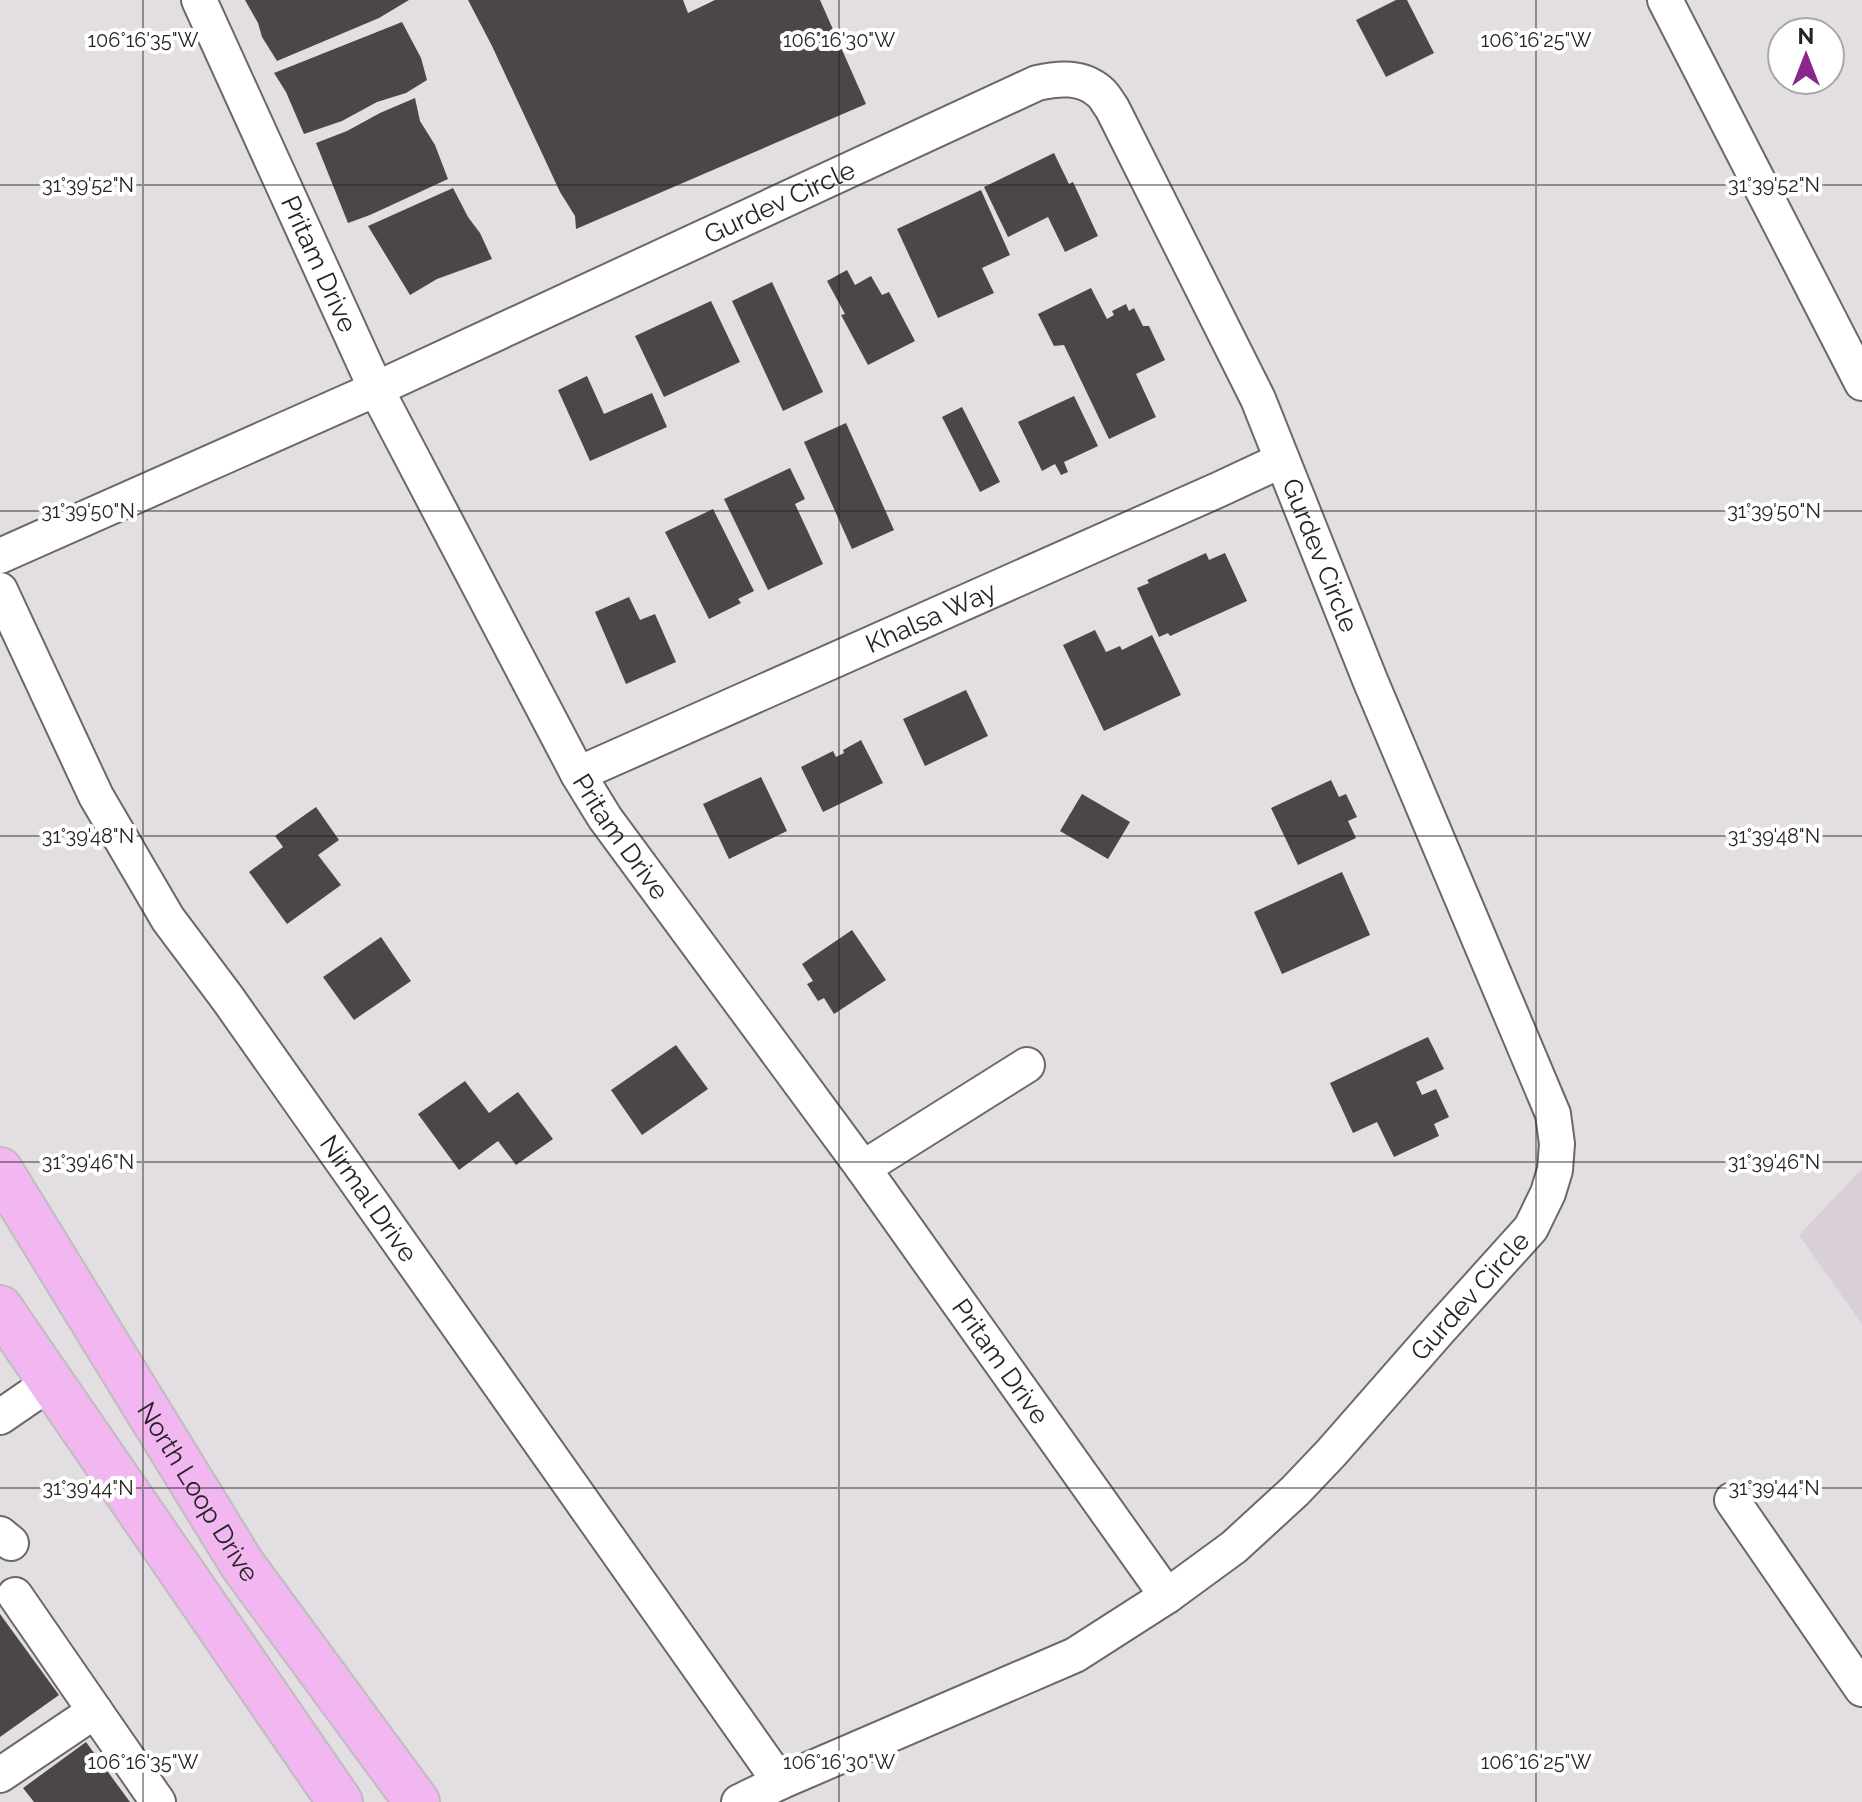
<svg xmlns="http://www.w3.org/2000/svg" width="1862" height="1802" font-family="Raleway,sans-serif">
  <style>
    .built { fill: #d8cfd7 }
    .building { fill: #4a464a }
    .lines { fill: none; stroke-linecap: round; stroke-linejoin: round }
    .minor-casing { stroke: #6b676a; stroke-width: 38 }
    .major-casing { stroke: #bebdbe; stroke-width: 48 }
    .minor { stroke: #fff; stroke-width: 34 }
    .major { stroke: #f2b6f1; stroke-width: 44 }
    .ticks { fill: none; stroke: #252425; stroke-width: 2; stroke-opacity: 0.45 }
    .labels { text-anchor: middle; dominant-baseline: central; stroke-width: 8; stroke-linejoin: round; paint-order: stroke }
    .street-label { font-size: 26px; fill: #252425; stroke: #fff }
    .ticks-label { font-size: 20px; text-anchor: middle; fill: #252425; stroke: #fff; stroke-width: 8; stroke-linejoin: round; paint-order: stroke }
  </style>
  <rect width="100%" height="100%" fill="#e3dee2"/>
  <polygon class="built" points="1862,1169 1862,1324 1799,1235"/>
  <g class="building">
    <polygon points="245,0 409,0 379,18 277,61 262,37 258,23"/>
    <polygon points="468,0 683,0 688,13 715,0 820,0 866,104 576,229 575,216 560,192 492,46"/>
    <polygon points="1396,0 1407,0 1434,53 1386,77 1356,20"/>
    <polygon points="402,22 421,58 427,80 406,93 377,102 342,121 304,134 286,92 274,73"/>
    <polygon points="415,98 420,121 435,145 448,179 370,215 348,223 316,143 347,131 380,113"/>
    <polygon points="1054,153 1069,184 1073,182 1098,236 1065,252 1048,217 1008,237 984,187"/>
    <polygon points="453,188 468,217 480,233 492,259 437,279 410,295 368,226"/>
    <polygon points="981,190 1010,255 982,268 994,293 938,318 897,229"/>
    <polygon points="847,270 855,285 871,276 882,295 889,292 915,341 868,365 841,315 845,314 827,281"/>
    <polygon points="772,282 823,392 783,411 732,301"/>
    <polygon points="1091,288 1107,319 1114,315 1112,311 1126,304 1129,311 1134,308 1143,326 1149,326 1165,360 1136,374 1156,417 1109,439 1064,345 1054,346 1038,314"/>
    <polygon points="711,301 740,362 664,397 635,336"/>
    <polygon points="587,376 604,414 652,393 667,427 590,461 558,390"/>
    <polygon points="1074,396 1098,446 1064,462 1068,472 1061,475 1055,464 1042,471 1018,422"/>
    <polygon points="962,407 1000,482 980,492 942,417"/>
    <polygon points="846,423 894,530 852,549 804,442"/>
    <polygon points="790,468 805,499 795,504 823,564 768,590 724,499"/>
    <polygon points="713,509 754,591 738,599 741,603 709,619 665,532"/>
    <polygon points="1206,553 1209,560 1225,553 1247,601 1170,636 1168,633 1159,637 1137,588 1149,583 1147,580"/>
    <polygon points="629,597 640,620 655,614 676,662 626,684 595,612"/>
    <polygon points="1095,630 1106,652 1120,646 1122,650 1152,635 1181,695 1104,731 1063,645"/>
    <polygon points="966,690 988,736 925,766 903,719"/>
    <polygon points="861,740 883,783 823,812 801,767 833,751 836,757 844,753 843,750"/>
    <polygon points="761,777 787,831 729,859 703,804"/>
    <polygon points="1331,780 1339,797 1346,794 1357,817 1348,821 1356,838 1298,865 1271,808"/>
    <polygon points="1082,794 1130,822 1108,859 1060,831"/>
    <polygon points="316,807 339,840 318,855 341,885 287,924 249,872 283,847 275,836"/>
    <polygon points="1342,872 1370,935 1282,974 1254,912"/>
    <polygon points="852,930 886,980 834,1014 824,998 818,1001 807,984 813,981 802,964"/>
    <polygon points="381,937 411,981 354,1020 323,977"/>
    <polygon points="1428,1037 1444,1069 1416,1082 1422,1095 1436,1089 1449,1117 1434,1124 1439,1136 1394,1157 1377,1122 1353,1133 1330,1083"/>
    <polygon points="676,1045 708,1089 642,1135 611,1090"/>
    <polygon points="465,1081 489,1113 518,1092 553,1139 516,1165 498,1141 459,1170 418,1114"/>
    <polygon points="0,1614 59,1695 0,1737"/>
    <polygon points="86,1742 130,1802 34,1802 23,1788"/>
  </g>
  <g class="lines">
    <defs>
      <g id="minor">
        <path id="s1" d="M199 0 376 389 578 774 605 818 863 1168 1167 1596"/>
        <polyline points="1665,0 1862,383"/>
        <path id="s2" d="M0 556 376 389 1037 83C1059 78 1082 76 1100 92 1105 96 1108 103 1112 108L1258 399 1370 680 1553 1114 1557 1144 1555 1170 1548 1193 1531 1228 1439 1330 1332 1452 1295 1491 1234 1547 1167 1596 1075 1655 780 1782 739 1802"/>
        <path id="s3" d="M0 590 96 796 168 919 228 999 780 1782"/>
        <path id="s4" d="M578 774 1220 489 1282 460"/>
        <polyline points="863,1168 1027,1065"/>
        <polyline points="0,1417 51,1382"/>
        <polyline points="1732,1500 1862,1689"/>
        <polyline points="0,1534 11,1543"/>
        <polyline points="15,1595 95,1711"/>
        <polyline points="0,1775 95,1711 158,1802"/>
      </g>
      <g id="major">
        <path id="s5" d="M0 1170 242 1564 417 1802"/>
        <polyline points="0,1308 340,1802"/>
      </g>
    </defs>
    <use href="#minor" class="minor-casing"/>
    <use href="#major" class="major-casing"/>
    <use href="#minor" class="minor"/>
    <use href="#major" class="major"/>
  </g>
  <path class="ticks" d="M143 0V1802M839 0V1802M1536 0V1802M0 185H1862M0 511H1862M0 836H1862M0 1162H1862M0 1488H1862"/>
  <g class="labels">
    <g class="street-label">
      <text stroke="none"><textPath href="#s2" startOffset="856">Gurdev Circle</textPath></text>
      <text stroke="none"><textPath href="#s1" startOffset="290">Pritam Drive</textPath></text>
      <text stroke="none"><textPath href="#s2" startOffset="1720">Gurdev Circle</textPath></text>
      <text stroke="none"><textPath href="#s4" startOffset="386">Khalsa Way</textPath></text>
      <text stroke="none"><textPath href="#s1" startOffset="938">Pritam Drive</textPath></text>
      <text stroke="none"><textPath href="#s3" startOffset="714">Nirmal Drive</textPath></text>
      <text transform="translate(1470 1296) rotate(-48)">Gurdev Circle</text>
      <text stroke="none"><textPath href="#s1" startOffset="1586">Pritam Drive</textPath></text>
      <text stroke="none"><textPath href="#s5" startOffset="378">North Loop Drive</textPath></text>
    </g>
  </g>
  <g class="ticks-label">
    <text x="143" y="47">106°16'35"W</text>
    <text x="839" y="47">106°16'30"W</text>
    <text x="1536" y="47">106°16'25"W</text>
    <text x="88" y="192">31°39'52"N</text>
    <text x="1774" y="192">31°39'52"N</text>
    <text x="88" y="518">31°39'50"N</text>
    <text x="1774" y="518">31°39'50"N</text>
    <text x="88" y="843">31°39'48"N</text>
    <text x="1774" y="843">31°39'48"N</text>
    <text x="88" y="1169">31°39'46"N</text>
    <text x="1774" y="1169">31°39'46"N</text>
    <text x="88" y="1495">31°39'44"N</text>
    <text x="1774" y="1495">31°39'44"N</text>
    <text x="143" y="1769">106°16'35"W</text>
    <text x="839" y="1769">106°16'30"W</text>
    <text x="1536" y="1769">106°16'25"W</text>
  </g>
  <g transform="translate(1806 56)"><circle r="38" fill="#ffffff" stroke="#a8a7a8" stroke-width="2"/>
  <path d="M0-6L14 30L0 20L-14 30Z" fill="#8b268d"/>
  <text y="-12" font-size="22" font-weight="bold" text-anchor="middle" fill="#252425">N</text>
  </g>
</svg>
